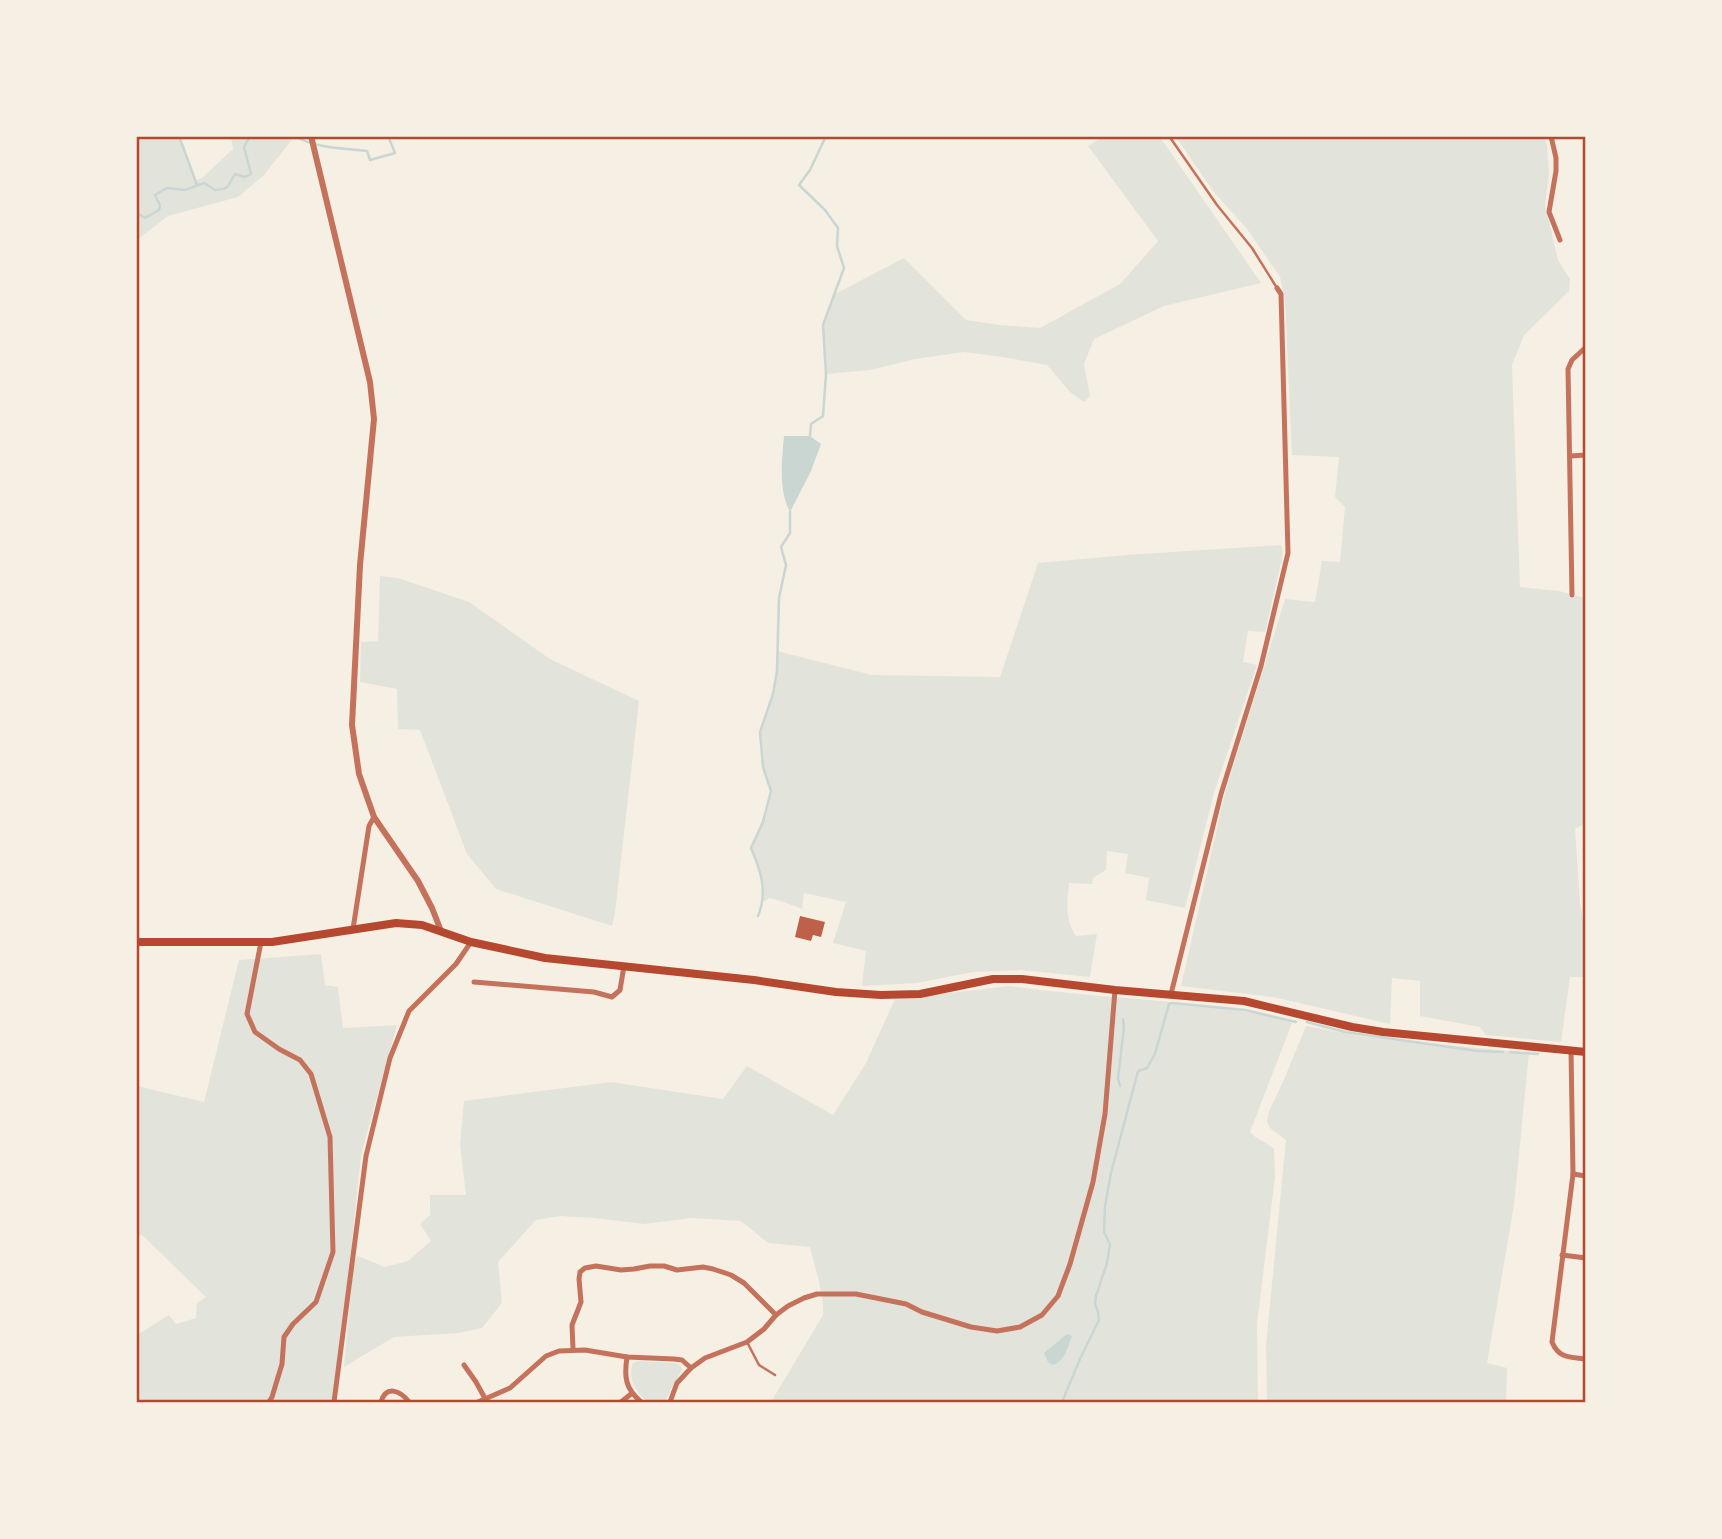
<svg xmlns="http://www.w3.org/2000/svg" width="1722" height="1539" font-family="Roboto,sans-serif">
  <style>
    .green { fill: #e2e4dc }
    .water { fill: #c9d6d2 }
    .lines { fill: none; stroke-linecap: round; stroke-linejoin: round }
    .stream { stroke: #c9d6d2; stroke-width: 2.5 }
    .building { fill: #bf614a }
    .service { stroke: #c5725c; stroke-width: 2.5 }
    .minor { stroke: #c5725c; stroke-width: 5 }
    .tertiary { stroke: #c5725c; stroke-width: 6 }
    .primary { stroke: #b5482f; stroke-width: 8 }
    .neatline { fill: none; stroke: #b5482f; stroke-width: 2.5 }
  </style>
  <rect width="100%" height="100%" fill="#f6efe4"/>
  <g class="green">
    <polygon points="137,136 179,137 195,181 202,178 233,149 231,137 304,137 305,142 294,137 264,175 238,197 168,216 137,240"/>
    <polygon points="1104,136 1160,137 1261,283 1164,306 1094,339 1084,364 1090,396 1084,402 1070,392 1047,365 1002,357 964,352 915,359 870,370 826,374 823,325 833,295 904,258 966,320 1000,325 1040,328 1120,284 1158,241 1088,146"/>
    <polygon points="1176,137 1544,137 1547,145 1549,175 1545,204 1558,260 1570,279 1569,291 1524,335 1512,365 1520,587 1559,591 1585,598 1586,823 1575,829 1580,904 1585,929 1585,977 1570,977 1561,1042 1486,1035 1480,1027 1420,1016 1420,981 1392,978 1390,1024 1273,997 1181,986 1225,793 1285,599 1315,602 1322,561 1340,562 1345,507 1335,497 1339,457 1292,455 1285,300 1280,277 1247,229 1213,191"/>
    <path d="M1281 545 1283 554 1265 632 1248 631 1243 662 1257 665 1214 793 1185 908 1146 900 1149 878 1125 873 1128 854 1107 851 1106 870 1093 878 1092 884 1069 883C1067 903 1065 919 1076 936L1097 934 1090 977 1021 970 973 972 917 983 862 986 866 951 833 943 846 902 804 893 802 909 778 900 769 898 764 902 760 869 751 848 763 822 771 791 763 767 760 732 773 694 777 671V651L872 675 1000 677 1038 563 1127 555Z"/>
    <polygon points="380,576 398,578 469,602 550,659 639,701 615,913 612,926 496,889 467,854 420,730 398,729 397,689 360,682 361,642 378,641"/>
    <polygon points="321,954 325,985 338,987 343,1028 397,1025 361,1155 335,1402 137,1402 137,1335 169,1315 176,1324 196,1318 197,1303 206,1297 142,1235 137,1236 137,1086 204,1102 239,960"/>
    <path d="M1010 986C1077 996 1146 998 1213 1007 1241 1011 1266 1014 1292 1023L1250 1132C1257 1140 1267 1142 1274 1149L1275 1177 1257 1324 1258 1402H771L823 1315C824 1293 815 1268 810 1247L768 1243 741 1221 691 1218 644 1224 594 1218 560 1216 536 1220 498 1262 502 1303 482 1328 458 1333 394 1337 344 1367 354 1260 358 1256 385 1267 408 1261 431 1241 420 1224 430 1215V1195H466L460 1144 464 1101 611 1082 723 1099 747 1066 833 1115 866 1063 895 999Z"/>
    <polygon points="1306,1026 1360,1036 1529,1053 1514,1205 1487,1363 1507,1368 1506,1402 1267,1402 1266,1345 1286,1140 1270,1128 1267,1122 1269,1111 1283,1082"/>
    <path d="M638 1361 677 1363 681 1366 682 1370 671 1389 665 1402H648C636 1393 627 1378 633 1363Z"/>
  </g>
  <g class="water">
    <path d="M784 436H810L821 444 811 471 790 512C778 489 782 461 784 436Z"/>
    <path d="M1067 1334 1072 1336C1068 1347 1064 1362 1053 1365L1048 1362 1044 1353Z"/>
  </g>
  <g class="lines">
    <g class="stream">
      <polyline points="179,136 197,185"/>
      <path d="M294 136C316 148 341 148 367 151L370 160 395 153 388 136"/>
      <path d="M136 212 145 218 159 210 160 205 155 195 167 188 185 190 204 183 215 190C231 189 227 186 235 174L245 177 251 174 244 147 250 136"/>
      <polyline points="810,436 811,424 823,416 826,374 823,325 844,268 837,246 838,228 825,210 799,185 810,170 826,136"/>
      <path d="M758 916C768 892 761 871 751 848L763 822 771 791 763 767 760 732 773 694 777 671 779 598 786 565 781 547 790 533V512"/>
      <polyline points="1307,1022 1345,1032 1477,1051 1503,1052"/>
      <polyline points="1510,1052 1538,1054"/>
      <polyline points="1120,1086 1118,1078 1124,1027 1123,1019"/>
      <polyline points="1062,1402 1080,1359 1099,1320 1098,1312 1095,1304 1096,1296 1107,1263 1110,1244 1104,1232 1105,1206 1111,1173 1138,1071 1147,1068 1155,1054 1169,1004 1172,1003 1245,1010 1296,1022"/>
    </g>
  </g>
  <polygon class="building" points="800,916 825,922 821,937 813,935 811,941 795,937"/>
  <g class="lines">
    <g class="service">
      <polyline points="1169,136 1217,205 1252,248 1277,288"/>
      <polyline points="747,1342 759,1365 775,1375"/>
    </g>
    <g class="minor">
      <polyline points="1551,136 1556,158 1556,171 1549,212 1560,240"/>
      <polyline points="1570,456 1586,455"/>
      <polyline points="1572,595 1568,369 1572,360 1586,347"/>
      <polyline points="353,929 369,826 374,817"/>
      <polyline points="261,942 247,1014 255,1032 279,1049 300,1060 311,1074 330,1137 333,1252 316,1302 293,1324 284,1337 282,1364 272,1397 269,1402"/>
      <polyline points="474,982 594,992 612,997 620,990 624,966"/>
      <polyline points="1171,994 1221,794 1261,666 1288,553 1281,294 1277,288"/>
      <path d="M1571 1050 1573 1174 1552 1342C1559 1359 1570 1357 1586 1359"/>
      <polyline points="1573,1174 1586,1176"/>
      <polyline points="1562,1255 1586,1258"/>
      <polyline points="573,1349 572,1325 581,1302 579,1279 580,1272 585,1268 596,1266 621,1270 634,1269 650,1266 664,1266 677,1270 703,1267 713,1269 731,1275 744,1283 776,1315"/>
      <path d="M627 1357C624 1377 625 1388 641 1402"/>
      <polyline points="464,1365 476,1382 487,1402"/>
      <polyline points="334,1402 366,1156 390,1058 409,1011 456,964 471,942"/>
      <path d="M381 1402C386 1385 400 1390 409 1402"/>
      <polyline points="478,1402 510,1388 546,1356 559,1351 585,1350 627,1357 674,1359 682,1360 691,1368"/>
      <polyline points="621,1402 631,1394"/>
      <polyline points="670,1402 677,1383 691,1368 705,1358 747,1342 764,1329 776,1315 788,1306 804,1298 817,1294 856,1294 906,1304 922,1312 971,1327 997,1331 1020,1327 1042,1315 1058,1296 1070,1264 1093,1182 1105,1114 1115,990"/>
    </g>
    <polyline class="tertiary" points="311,136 370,382 374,419 360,565 352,725 359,774 374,817 418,881 432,908 441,931"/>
    <polyline class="primary" points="136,942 272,942 396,923 422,925 471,942 545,958 754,980 836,992 881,995 920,994 993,979 1022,979 1115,990 1244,1001 1352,1027 1383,1032 1586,1052"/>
  </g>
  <rect width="1722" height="1539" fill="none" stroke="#f6efe4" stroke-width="276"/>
  <rect x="138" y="138" width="1446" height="1263" class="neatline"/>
</svg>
